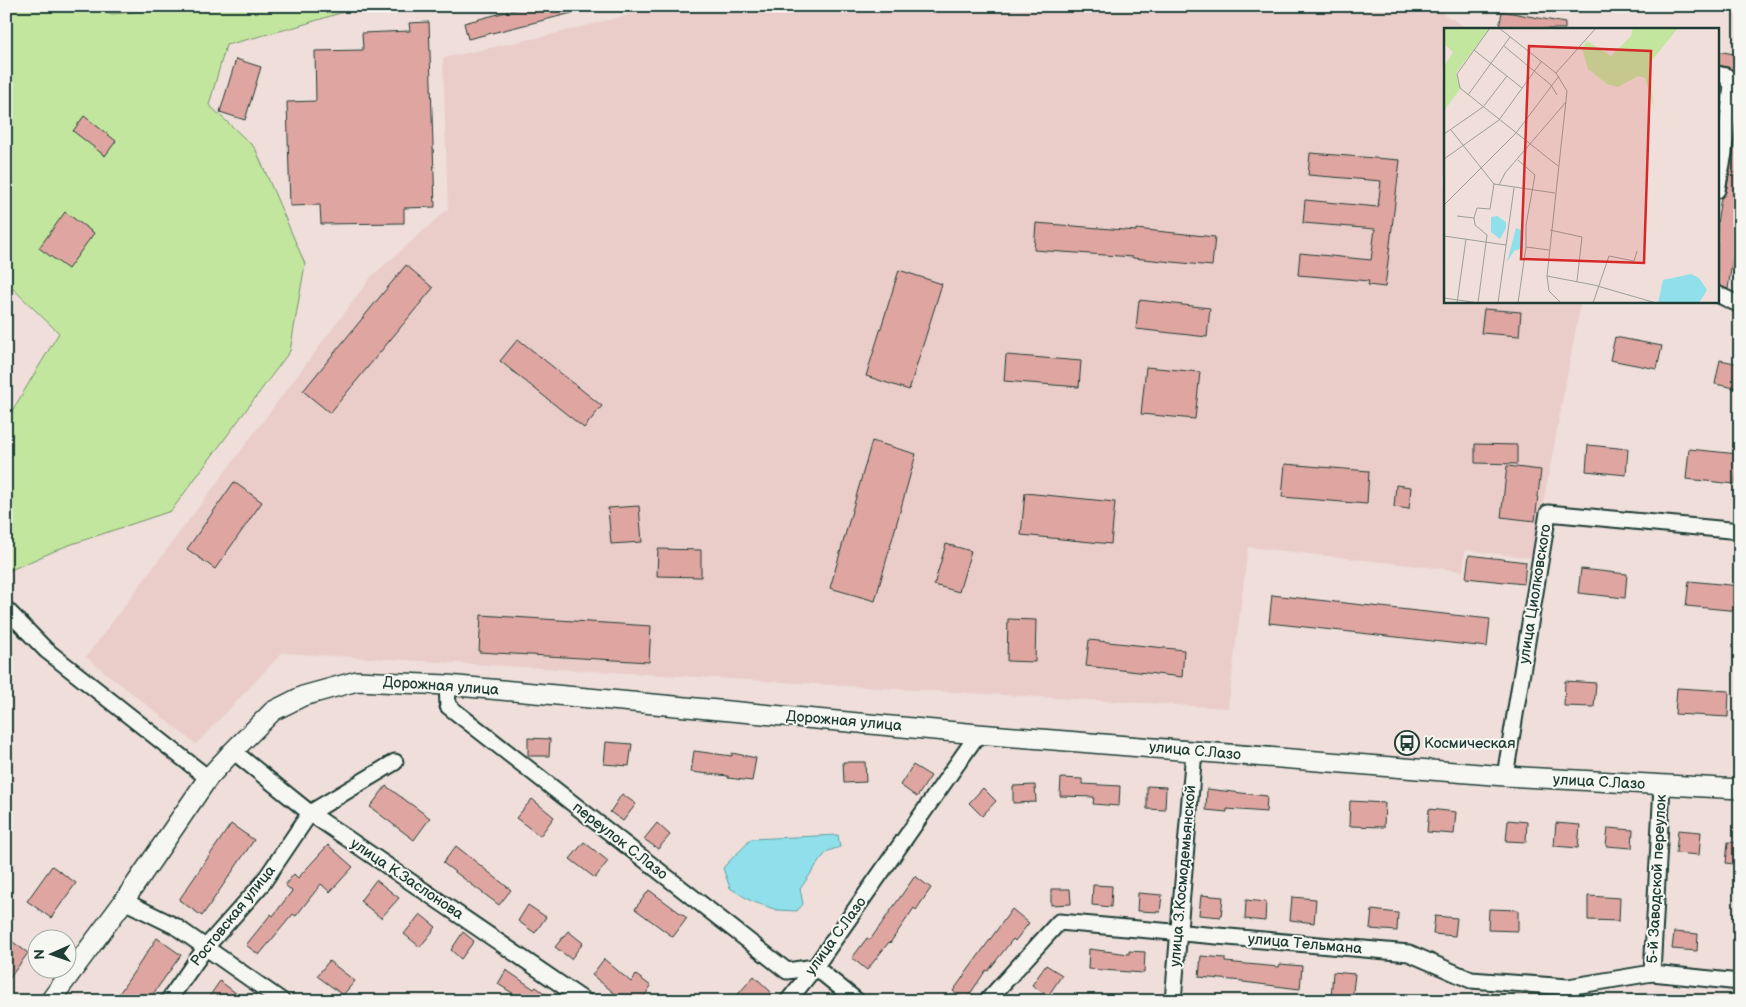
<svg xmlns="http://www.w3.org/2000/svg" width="1746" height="1007" font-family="'Balsamiq Sans',sans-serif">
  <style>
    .built { fill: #eacdc9 }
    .green { fill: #c3e69f; stroke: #71926a }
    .water { fill: #8fe0ea; stroke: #629fa1 }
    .building { fill: #dfa5a1; stroke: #1f3d34 }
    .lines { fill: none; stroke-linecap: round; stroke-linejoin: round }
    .minor-casing { stroke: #1f3d34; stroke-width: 19 }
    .tertiary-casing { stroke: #1f3d34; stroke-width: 22 }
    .minor { stroke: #f6f6f2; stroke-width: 15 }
    .tertiary { stroke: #f6f6f2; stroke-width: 19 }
    .labels { text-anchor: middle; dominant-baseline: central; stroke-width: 4; stroke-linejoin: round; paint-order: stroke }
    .street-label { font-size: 15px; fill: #1f3d34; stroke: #f6f6f2 }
    .poi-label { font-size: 15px; fill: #1f3d34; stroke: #f6f6f2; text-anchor: start }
    .inset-road { fill: none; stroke: #9c9e98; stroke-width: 1 }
    .view { fill: #d62828; fill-opacity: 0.15; stroke: #d62828; stroke-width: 2.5 }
    .inset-edge { fill: none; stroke: #1f3d34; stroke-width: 2.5 }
  </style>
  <rect width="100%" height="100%" fill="#efdeda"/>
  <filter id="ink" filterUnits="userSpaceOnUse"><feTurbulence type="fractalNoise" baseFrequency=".02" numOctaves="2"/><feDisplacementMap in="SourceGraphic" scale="10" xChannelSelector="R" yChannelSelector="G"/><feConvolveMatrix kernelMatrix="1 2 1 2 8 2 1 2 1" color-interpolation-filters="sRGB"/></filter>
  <g filter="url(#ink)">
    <polygon class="built" points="663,6 1442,6 1442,13 1469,29 1445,29 1445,301 1581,301 1533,558 1465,550 1463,571 1248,547 1228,708 282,653 196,744 86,657 372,276 448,209 443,58 550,35"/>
    <polygon class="green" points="6,6 92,6 112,14 193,6 363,6 295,27 226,45 209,105 255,148 305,264 290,351 171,511 66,546 6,572 6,421 59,333 6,282"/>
    <path class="water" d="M838 835 840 847 828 851 820 860 800 889 803 904 797 911 777 910 751 901 730 888 723 868C732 857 742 850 751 839Z"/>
    <g class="building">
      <polygon points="529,6 579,6 580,11 468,39 464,23"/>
      <polygon points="1502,11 1565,23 1565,29 1499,29"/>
      <polygon points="429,22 435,207 404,208 404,223 321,224 320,205 290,206 287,102 316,101 315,51 363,50 362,33 410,31 409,23"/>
      <polygon points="1717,51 1740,55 1740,73 1735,72 1728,67 1717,65"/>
      <polygon points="236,59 261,67 245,120 220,112"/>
      <polygon points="1740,100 1740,210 1728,289 1717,285 1717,223 1721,198 1726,192 1733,155"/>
      <polygon points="84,116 116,141 105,156 73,131"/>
      <polygon points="1310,153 1400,160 1385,287 1368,285 1369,281 1298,275 1300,253 1371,260 1375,229 1303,223 1305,200 1378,207 1381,181 1308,175"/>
      <polygon points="65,212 94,233 68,269 39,248"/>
      <polygon points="1036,223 1136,231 1136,229 1215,237 1212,266 1133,258 1133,257 1034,250"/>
      <polygon points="406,265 433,288 330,413 303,391"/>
      <polygon points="899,270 942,284 909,390 866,376"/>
      <polygon points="1139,300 1210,308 1207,337 1136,329"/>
      <polygon points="1484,309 1521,312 1519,336 1481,333"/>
      <polygon points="1615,337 1662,346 1657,369 1610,360"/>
      <polygon points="518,339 602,406 584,428 500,361"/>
      <polygon points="1006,355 1081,361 1079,387 1004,381"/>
      <polygon points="1720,360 1740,364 1740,389 1715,384"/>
      <polygon points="1146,367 1200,372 1195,419 1141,414"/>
      <polygon points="872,441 916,454 875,601 830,588"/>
      <polygon points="1475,444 1517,445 1517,464 1475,463"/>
      <polygon points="1588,445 1628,449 1626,475 1586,471"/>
      <polygon points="1689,449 1738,454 1735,484 1686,479"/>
      <polygon points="1285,464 1369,471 1367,504 1282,497"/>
      <polygon points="1507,466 1541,470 1535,521 1501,517"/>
      <polygon points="234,482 262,502 215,569 187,549"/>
      <polygon points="1396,485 1411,487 1409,509 1394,507"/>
      <polygon points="1025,493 1115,502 1111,544 1021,535"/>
      <polygon points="639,506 642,542 611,544 608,508"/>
      <polygon points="946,544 971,551 959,592 934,585"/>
      <polygon points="658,549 701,550 701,577 657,576"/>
      <polygon points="1469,555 1526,562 1524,584 1466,578"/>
      <polygon points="1581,569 1627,574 1625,598 1578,593"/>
      <polygon points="1689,581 1740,586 1739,611 1686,606"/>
      <polygon points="1272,595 1490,619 1487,647 1269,623"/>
      <polygon points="481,615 651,626 649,662 479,652"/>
      <polygon points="1008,619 1036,620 1035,662 1007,661"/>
      <polygon points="1089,640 1184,650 1182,677 1086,666"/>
      <polygon points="1565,681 1596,683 1594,707 1564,706"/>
      <polygon points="1677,688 1729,691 1728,717 1675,714"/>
      <polygon points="528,738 550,739 549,756 528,756"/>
      <polygon points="606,742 632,744 629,766 604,764"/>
      <polygon points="694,751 732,756 732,753 756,758 752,781 728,778 728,776 691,772"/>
      <polygon points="843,762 865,762 866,782 844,783"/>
      <polygon points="913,765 931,776 917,797 900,785"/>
      <polygon points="1061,778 1082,779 1082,784 1120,786 1119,806 1093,804 1094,797 1060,796"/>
      <polygon points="1035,785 1036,802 1013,803 1013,786"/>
      <polygon points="386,786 430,818 414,840 370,807"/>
      <polygon points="1147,786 1166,787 1165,810 1147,809"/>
      <polygon points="983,788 996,801 982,816 969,803"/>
      <polygon points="1207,789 1267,796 1266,812 1227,809 1227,812 1206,810"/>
      <polygon points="622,794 636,804 623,821 610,812"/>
      <polygon points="532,799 554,817 540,836 516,818"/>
      <polygon points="1350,801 1385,803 1384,827 1349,826"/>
      <polygon points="1429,809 1456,812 1454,834 1427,832"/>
      <polygon points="1508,820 1527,822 1526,842 1506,841"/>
      <polygon points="657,823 670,835 658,849 644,839"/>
      <polygon points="1556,823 1580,825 1578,848 1554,846"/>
      <polygon points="231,824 254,840 202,916 179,900"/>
      <polygon points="1608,828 1633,830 1632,848 1606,846"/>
      <polygon points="1678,830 1701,832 1699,855 1676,853"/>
      <polygon points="584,842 608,861 595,878 570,859"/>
      <polygon points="1728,842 1740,843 1740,865 1726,863"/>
      <polygon points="328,845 353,867 330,892 321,884 296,916 293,914 259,955 246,945 271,914 273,916 292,891 285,885 294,874 298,878"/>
      <polygon points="456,846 511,890 499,905 443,863"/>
      <polygon points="52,866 76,883 51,918 27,901"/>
      <polygon points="915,876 931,888 916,910 914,908 890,943 889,942 867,970 852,958 867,938 870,940"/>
      <polygon points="376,880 399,898 381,918 360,901"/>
      <polygon points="1093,885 1112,886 1111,907 1092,905"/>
      <polygon points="1051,889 1070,889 1071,904 1051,905"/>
      <polygon points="649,890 687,918 673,937 635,909"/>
      <polygon points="1138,893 1162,895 1160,912 1137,911"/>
      <polygon points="1201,895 1223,897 1221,917 1199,915"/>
      <polygon points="1588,896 1620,898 1619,921 1588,920"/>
      <polygon points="1292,897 1316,899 1314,923 1290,920"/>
      <polygon points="1246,900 1266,902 1265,921 1245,919"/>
      <polygon points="528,905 546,917 535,933 518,921"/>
      <polygon points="1012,909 1029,923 1015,941 1013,939 988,971 986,970 966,1000 953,991"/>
      <polygon points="1489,909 1518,910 1518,931 1488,930"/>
      <polygon points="1372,910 1398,913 1397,931 1370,929"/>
      <polygon points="420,914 436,927 420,947 404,934"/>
      <polygon points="1435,916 1457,918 1455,936 1433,934"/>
      <polygon points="568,931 583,943 571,959 555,947"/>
      <polygon points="463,932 474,941 461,959 451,950"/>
      <polygon points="1674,932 1698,934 1697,951 1672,949"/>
      <polygon points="6,937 28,953 6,983"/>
      <polygon points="157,938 181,955 148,1001 114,1001"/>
      <polygon points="1089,949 1129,954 1129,951 1145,952 1144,973 1088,969"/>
      <polygon points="1201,956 1225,958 1225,962 1279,967 1280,964 1302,966 1300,989 1243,982 1243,981 1199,977"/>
      <polygon points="604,959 631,982 636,975 651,986 641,1001 624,1001 592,975"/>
      <polygon points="329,961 355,981 343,995 317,976"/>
      <polygon points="1046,965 1062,975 1048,996 1032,985"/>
      <polygon points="506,970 534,989 536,987 555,1001 525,1001 498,984"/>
      <polygon points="1333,972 1355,974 1352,1000 1331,998"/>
      <polygon points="754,976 771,992 763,1001 732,1001"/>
      <polygon points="220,981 237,994 232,1001 206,1001"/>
    </g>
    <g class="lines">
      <defs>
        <g id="minor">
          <polyline points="1717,74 1726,76 1732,85 1724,153 1717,190"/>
          <polyline points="1717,294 1740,305"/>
          <polyline points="6,609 46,650 208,778"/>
          <polyline points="447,685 448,706 787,971 815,967 857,1001"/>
          <polyline points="233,751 310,813 585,1001"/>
          <polyline points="1505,776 1548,513 1740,531"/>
          <polyline points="1662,786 1652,973 1740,982"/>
          <polyline points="124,901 175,926 282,1001"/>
          <polyline points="168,1001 206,947 262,884 310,813 395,762"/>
          <polyline points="788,1001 815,967 978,734"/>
          <polyline points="987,1001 1059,922 1409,953 1471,980 1568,987 1652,973"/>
          <polyline points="1173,1001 1194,751"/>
        </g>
        <polyline id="tertiary" points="50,1001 124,901 208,778 233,751 273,711 303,696 357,681 447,685 978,734 1505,776 1740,789"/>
      </defs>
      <use href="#minor" class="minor-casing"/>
      <use href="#tertiary" class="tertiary-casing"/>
      <use href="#minor" class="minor"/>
      <use href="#tertiary" class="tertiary"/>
    </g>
  </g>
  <defs>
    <symbol id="bus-ring" viewBox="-11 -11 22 22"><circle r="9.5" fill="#f6f6f2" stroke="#1f3d34" stroke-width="1.5"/><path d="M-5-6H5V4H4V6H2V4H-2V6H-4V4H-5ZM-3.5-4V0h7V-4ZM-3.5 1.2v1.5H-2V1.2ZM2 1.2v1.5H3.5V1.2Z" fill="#1f3d34"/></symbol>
  </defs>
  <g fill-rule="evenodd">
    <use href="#bus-ring" x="1393" y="729" width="28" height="28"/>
  </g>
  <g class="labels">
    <g class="street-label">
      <text transform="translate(1535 594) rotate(-81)">улица Циолковского</text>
      <text transform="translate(441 686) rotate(4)">Дорожная улица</text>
      <text transform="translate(844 721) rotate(5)">Дорожная улица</text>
      <text transform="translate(1195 751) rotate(5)">улица С.Лазо</text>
      <text transform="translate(1599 782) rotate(3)">улица С.Лазо</text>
      <text transform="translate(620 841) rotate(38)">переулок С.Лазо</text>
      <text transform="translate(1183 876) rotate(-85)">улица З.Космодемьянской</text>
      <text transform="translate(407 879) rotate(34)">улица К.Заслонова</text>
      <text transform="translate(1657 879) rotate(-87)">5-й Заводской переулок</text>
      <text transform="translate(233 916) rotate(-51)">Ростовская улица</text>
      <text transform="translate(836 936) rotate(-54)">улица С.Лазо</text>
      <text transform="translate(1305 944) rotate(5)">улица Тельмана</text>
    </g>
    <g class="poi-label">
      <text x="1424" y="743">Космическая</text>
    </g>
  </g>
  <g transform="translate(1444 28)">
    <rect width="275" height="275" fill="#efdeda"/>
    <path d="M0 0H46L12 45 16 61 0 83V38L9 24 0 16ZM189 0H234L205 36 210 81 201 50 194 48 174 59 163 56 144 41 138 20 143 13 167 28 187 8Z" fill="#c3e69f"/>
    <path d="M53 188 62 194V200L56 211 47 204V189ZM72 200 79 203V220L70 223 63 234ZM247 246 255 250 263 262 255 275H214L219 252Z" fill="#8fe0ea"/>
    <path class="inset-road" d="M46 0 13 46 16 60 114 138M55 0 112 45 123 63 103 248 105 263 117 275M60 18 107 57 113 67M30 22 78 60M112 45 152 0M24 67 66 9M7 102 50 156 111 165M0 106 39 79 63 48M0 131 55 92 97 34M74 132 91 147 82 197V219M55 157 61 145 122 74M0 177 72 105 115 48M13 188 30 190M106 202 138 209 133 253M0 208 62 217M103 248 150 257 212 275M0 270 35 275M13 275 22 211M34 275 43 207 31 197 30 190 33 180 46 181 50 156M54 275 70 160M74 275 82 219 105 222M149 275 165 228 190 233 193 223"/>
    <path class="view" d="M85 18 207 23 200 235 77 231Z"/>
    <rect width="275" height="275" class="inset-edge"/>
  </g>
  <rect width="1746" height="1007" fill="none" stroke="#f6f6f2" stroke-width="25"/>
  <rect x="12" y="12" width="1721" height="982" fill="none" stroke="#1f3d34" stroke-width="2" filter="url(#ink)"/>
  <g transform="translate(52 954) rotate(268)"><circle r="24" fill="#f6f6f2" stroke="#a0aca6"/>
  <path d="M0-4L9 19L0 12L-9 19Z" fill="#1f3d34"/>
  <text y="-8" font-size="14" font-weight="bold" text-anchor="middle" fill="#1f3d34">N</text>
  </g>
</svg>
